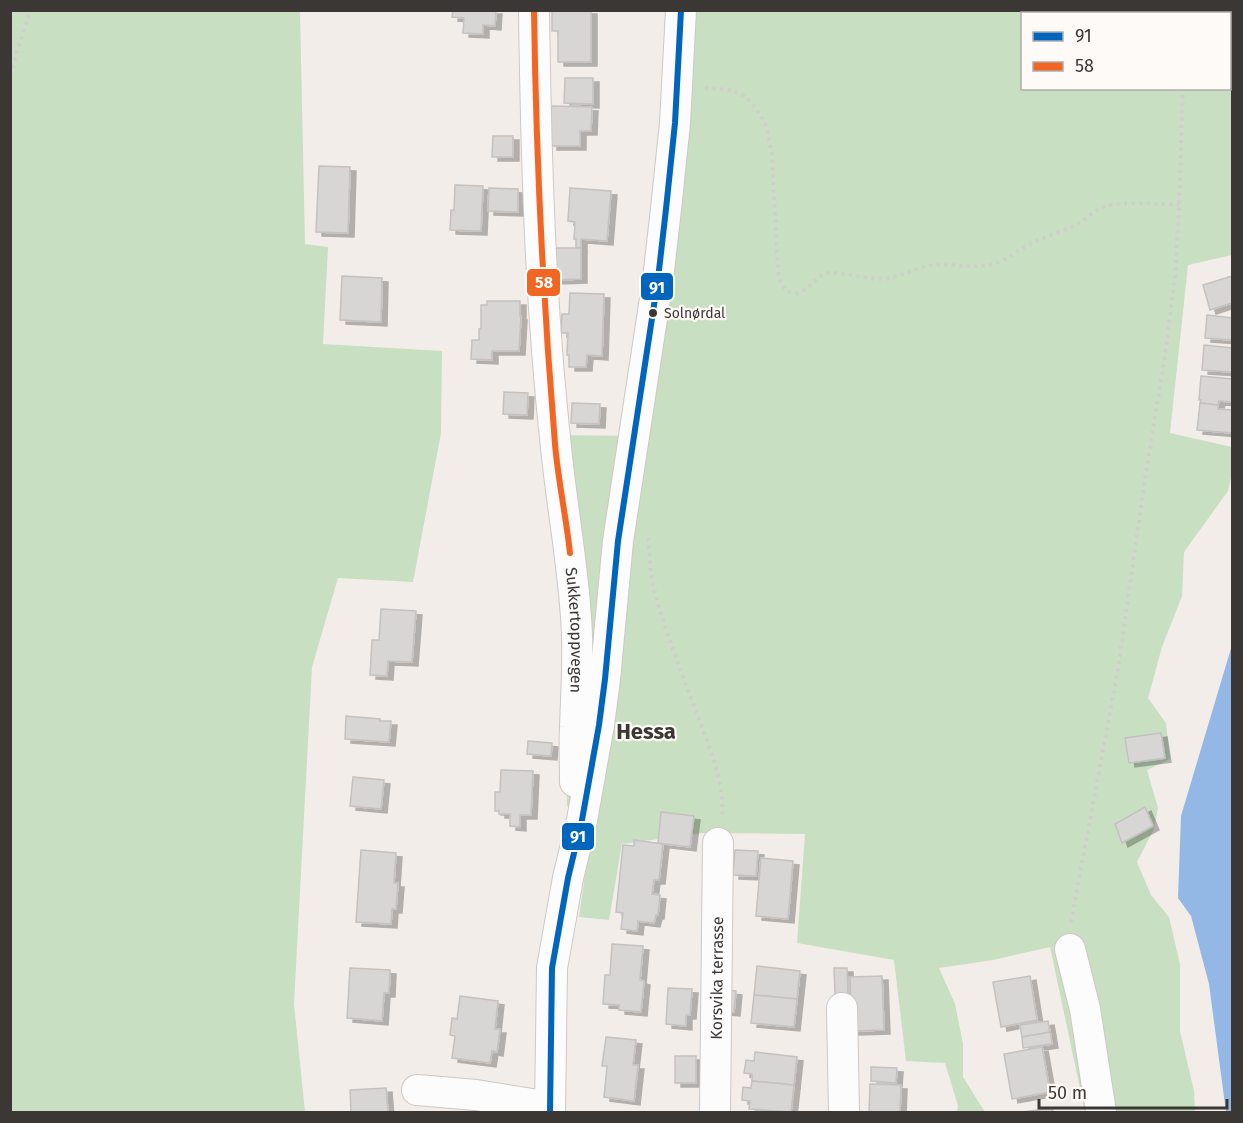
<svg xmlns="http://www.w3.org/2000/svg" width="1243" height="1123" font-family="'Fira Sans',sans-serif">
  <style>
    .green { fill: #c9dfc1 }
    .water { fill: #93b8e6 }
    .building { fill: #d8d5d5; stroke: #c4c1c1; stroke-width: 1.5; filter: url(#shadow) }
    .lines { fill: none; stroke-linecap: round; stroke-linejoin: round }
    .minor-casing { stroke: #cdc8c5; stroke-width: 32 }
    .path { stroke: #d0cecc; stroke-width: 4; stroke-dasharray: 3 4.5; stroke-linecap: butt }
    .minor { stroke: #fdfcfc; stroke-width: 30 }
    .bus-1-casing { stroke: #fefaf8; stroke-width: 10 }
    .bus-2-casing { stroke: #fefaf8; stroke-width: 10 }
    .bus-1 { stroke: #0065bd; stroke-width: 6 }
    .bus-2 { stroke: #f26522; stroke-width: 6 }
    .bus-dot { fill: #3a3734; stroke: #fefaf8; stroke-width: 2 }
    .labels { text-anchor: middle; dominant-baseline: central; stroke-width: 4.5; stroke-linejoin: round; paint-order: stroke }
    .bus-label { font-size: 14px; fill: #3a3734; stroke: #fefaf8; text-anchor: start }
    .street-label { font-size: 16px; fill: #3a3734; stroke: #fefaf8 }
    .district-label { font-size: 22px; font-weight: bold; fill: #3a3734; stroke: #fefaf8 }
    .line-badge { stroke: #fefaf8; stroke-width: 2 }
    .badge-label { font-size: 16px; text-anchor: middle; font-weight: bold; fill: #fff }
  </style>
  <defs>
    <filter id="shadow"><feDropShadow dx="6" dy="4" stdDeviation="0" flood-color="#0004"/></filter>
  </defs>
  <rect width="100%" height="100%" fill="#f2ede9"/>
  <g class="green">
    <polygon points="10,11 300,11 305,244 328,247 323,344 442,351 441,433 413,582 338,578 312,667 294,1004 305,1112 11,1112"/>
    <polygon points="689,11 1171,11 1171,14 1022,14 1022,88 1230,88 1230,14 1178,13 1232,12 1232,255 1188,265 1170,433 1232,447 1232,473 1228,491 1184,552 1182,596 1162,647 1148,698 1166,723 1170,759 1147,770 1158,808 1154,829 1137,862 1151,895 1169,917 1180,964 1180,1031 1194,1091 1195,1112 1085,1112 1050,947 993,960 939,968 955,1004 963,1044 963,1077 985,1112 957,1112 958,1106 945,1063 906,1061 894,960 797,943 805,834 703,833 622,844 609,920 579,917 595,804 567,806 568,629 548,435 643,436"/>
  </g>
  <polygon class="water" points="1232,645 1232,1112 1226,1112 1209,984 1191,916 1178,898 1181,816"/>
  <g class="building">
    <polygon points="453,10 496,10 495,26 483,25 483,34 463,33 464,18 452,17"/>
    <polygon points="552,10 591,10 591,62 558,62 558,31 552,31"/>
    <polygon points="565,78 593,78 593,104 564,103"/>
    <polygon points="551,106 592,107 591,131 580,131 580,146 551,146"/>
    <polygon points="493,136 513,136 513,157 492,157"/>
    <polygon points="319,166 350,167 348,233 316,232"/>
    <polygon points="455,185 483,186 481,231 450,230 451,210 454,210"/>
    <polygon points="489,188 518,189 518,212 488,211"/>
    <polygon points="570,188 611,191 607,241 581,239 581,248 576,248 576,239 574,239 575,222 568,221"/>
    <polygon points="552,248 581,248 581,279 553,280"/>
    <polygon points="342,276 382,278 381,322 340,320"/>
    <polygon points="1232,276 1232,303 1210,310 1203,285"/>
    <polygon points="570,293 604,294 602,356 587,355 586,367 569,367 569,355 567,355 568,333 561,333 562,314 569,314"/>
    <polygon points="487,301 520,301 520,316 521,316 519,351 492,351 492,360 471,359 472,340 479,340 479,329 481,329 481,305 487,305"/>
    <polygon points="1207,315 1232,318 1232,340 1205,338"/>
    <polygon points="1204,345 1232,348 1232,372 1202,370"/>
    <polygon points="1201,376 1232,379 1232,402 1219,401 1218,405 1200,403 1201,400 1199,400"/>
    <polygon points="504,392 528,393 527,415 503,414"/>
    <polygon points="572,403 600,404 599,424 571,423"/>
    <polygon points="1200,403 1218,405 1218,409 1232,410 1232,433 1197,430"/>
    <polygon points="381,609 416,611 412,662 388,661 387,676 370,675 372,640 379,640"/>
    <polygon points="346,716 380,719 380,721 391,721 389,742 345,739"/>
    <polygon points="1161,733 1165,758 1129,763 1125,738"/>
    <polygon points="528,741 552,743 551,756 527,754"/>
    <polygon points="501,770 533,771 531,815 520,815 520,827 510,826 510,814 499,814 499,811 495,811 495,792 500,792"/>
    <polygon points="353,777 384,780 381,809 350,806"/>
    <polygon points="1145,807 1153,826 1122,843 1115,824"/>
    <polygon points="661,812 694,816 690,847 658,843"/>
    <polygon points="634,840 663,844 659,880 654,880 652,894 660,895 658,915 656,915 654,923 638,921 637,931 621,929 623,913 616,912 623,845 634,846"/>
    <polygon points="361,850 396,853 394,883 398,883 396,909 392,909 391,924 356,922"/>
    <polygon points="735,850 758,851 756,876 733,875"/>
    <polygon points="761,858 793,861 788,919 756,916"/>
    <polygon points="612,944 643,946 640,980 644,981 641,1012 619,1010 619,1005 603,1004 605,975 610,975"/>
    <polygon points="757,966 800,971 797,999 754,995"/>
    <polygon points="350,968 390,970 389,993 384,993 382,1021 347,1018"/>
    <polygon points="834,968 847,968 848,994 835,994"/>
    <polygon points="882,976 884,1030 852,1031 850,977"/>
    <polygon points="1030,976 1037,1020 1001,1027 993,982"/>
    <polygon points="668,988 692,989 690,1015 686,1015 686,1026 666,1024"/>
    <polygon points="726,990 736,991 734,1012 724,1011"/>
    <polygon points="754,995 797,999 794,1027 751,1023"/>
    <polygon points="460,996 498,1001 495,1029 500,1029 497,1052 492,1051 490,1063 452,1058 455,1036 450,1035 452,1018 457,1019"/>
    <polygon points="1048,1021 1050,1032 1022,1037 1020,1025"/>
    <polygon points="1050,1032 1052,1044 1023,1048 1022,1037"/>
    <polygon points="606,1037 636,1040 633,1065 638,1065 634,1101 604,1097 607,1066 602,1066"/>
    <polygon points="1042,1047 1050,1092 1012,1099 1004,1054"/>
    <polygon points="755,1052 797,1057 794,1085 752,1081 752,1074 744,1073 746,1060 754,1061"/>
    <rect x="675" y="1056" width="21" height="27"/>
    <polygon points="871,1067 897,1068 896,1083 871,1081"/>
    <polygon points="752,1081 794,1085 791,1112 749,1109 750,1101 742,1100 743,1087 751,1088"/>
    <polygon points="870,1084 901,1085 900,1112 853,1112 853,1111 869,1112"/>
    <polygon points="386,1088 388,1112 351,1112 350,1090"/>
    <polygon points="1052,1108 1053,1112 1023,1112"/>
  </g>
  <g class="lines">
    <defs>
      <g id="minor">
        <path id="s1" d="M534 10C536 156 540 302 556 447 562 510 575 573 577 636 578 667 576 697 575 727 574 745 575 764 575 782"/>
        <polyline points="1070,949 1085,1009 1101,1112"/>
        <polyline points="842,1008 844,1112"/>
        <polyline points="417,1090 476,1095 550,1107"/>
        <polyline points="550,1112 552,968 568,878 582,820 599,725 605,679 618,541 658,279 666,209 675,123 681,10"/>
        <path id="s2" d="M715 1112 718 843"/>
      </g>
    </defs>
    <use href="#minor" class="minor-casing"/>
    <g class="path">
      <polyline points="1185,14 1185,10"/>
      <polyline points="10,75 30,10"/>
      <path d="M705 88 731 90 744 96 756 108 767 127 772 156 778 271C779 279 781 286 788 291 804 302 813 273 830 273 849 273 869 281 889 278 904 275 918 267 933 265 956 263 979 271 1001 261 1011 257 1019 250 1028 245 1045 236 1063 232 1079 223 1088 218 1095 209 1106 206 1126 201 1158 204 1179 205"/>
      <path d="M648 538C650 556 650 575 655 593 665 631 680 668 694 706 706 739 725 780 722 816"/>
      <polyline points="1071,922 1118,669 1145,479 1164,362 1175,278 1179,205 1183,88"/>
    </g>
    <use href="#minor" class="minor"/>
    <defs>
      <polyline id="bus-1" points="550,1112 552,968 568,878 582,820 599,725 605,679 618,541 658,279 666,209 675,123 681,10"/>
      <path id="bus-2" d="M534 10C536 155 543 300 555 444 558 480 566 516 570 553"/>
    </defs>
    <use href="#bus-1" class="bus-1-casing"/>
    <use href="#bus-2" class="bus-2-casing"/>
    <use href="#bus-1" class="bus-1"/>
    <use href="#bus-2" class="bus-2"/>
  </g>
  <circle class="bus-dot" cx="653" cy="313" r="5"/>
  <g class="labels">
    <g class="bus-label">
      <text x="664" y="313">Solnørdal</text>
    </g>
    <g class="street-label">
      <text stroke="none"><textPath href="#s1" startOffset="622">Sukkertoppvegen</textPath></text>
      <text stroke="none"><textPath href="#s2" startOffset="134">Korsvika terrasse</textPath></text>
    </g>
    <g class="district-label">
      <text x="646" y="731">Hessa</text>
    </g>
  </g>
  <g class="line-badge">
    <rect x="526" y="268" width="35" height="29" rx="6" fill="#f26522"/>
    <rect x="640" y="272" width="34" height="29" rx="6" fill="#0065bd"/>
    <rect x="561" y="822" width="34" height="29" rx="6" fill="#0065bd"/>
  </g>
  <g class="badge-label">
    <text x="544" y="288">58</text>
    <text x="657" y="293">91</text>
    <text x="578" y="842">91</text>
  </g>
  <rect width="1243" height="1123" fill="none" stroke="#3a3734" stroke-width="24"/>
  <rect x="1021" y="12" width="210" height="78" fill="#fefaf8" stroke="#b0acaa" stroke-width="1.5"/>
  <rect x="1033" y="32" width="30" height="9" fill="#0065bd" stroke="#b0acaa" stroke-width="1.5"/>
  <text x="1075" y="42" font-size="18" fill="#3a3734">91</text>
  <rect x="1033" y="62" width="30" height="9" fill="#f26522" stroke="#b0acaa" stroke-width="1.5"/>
  <text x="1075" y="72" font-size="18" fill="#3a3734">58</text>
  <path d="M1039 1099v9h188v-9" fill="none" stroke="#3a3734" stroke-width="3"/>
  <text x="1048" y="1099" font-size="18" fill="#3a3734" stroke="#fefaf8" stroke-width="4.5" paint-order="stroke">50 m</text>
</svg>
